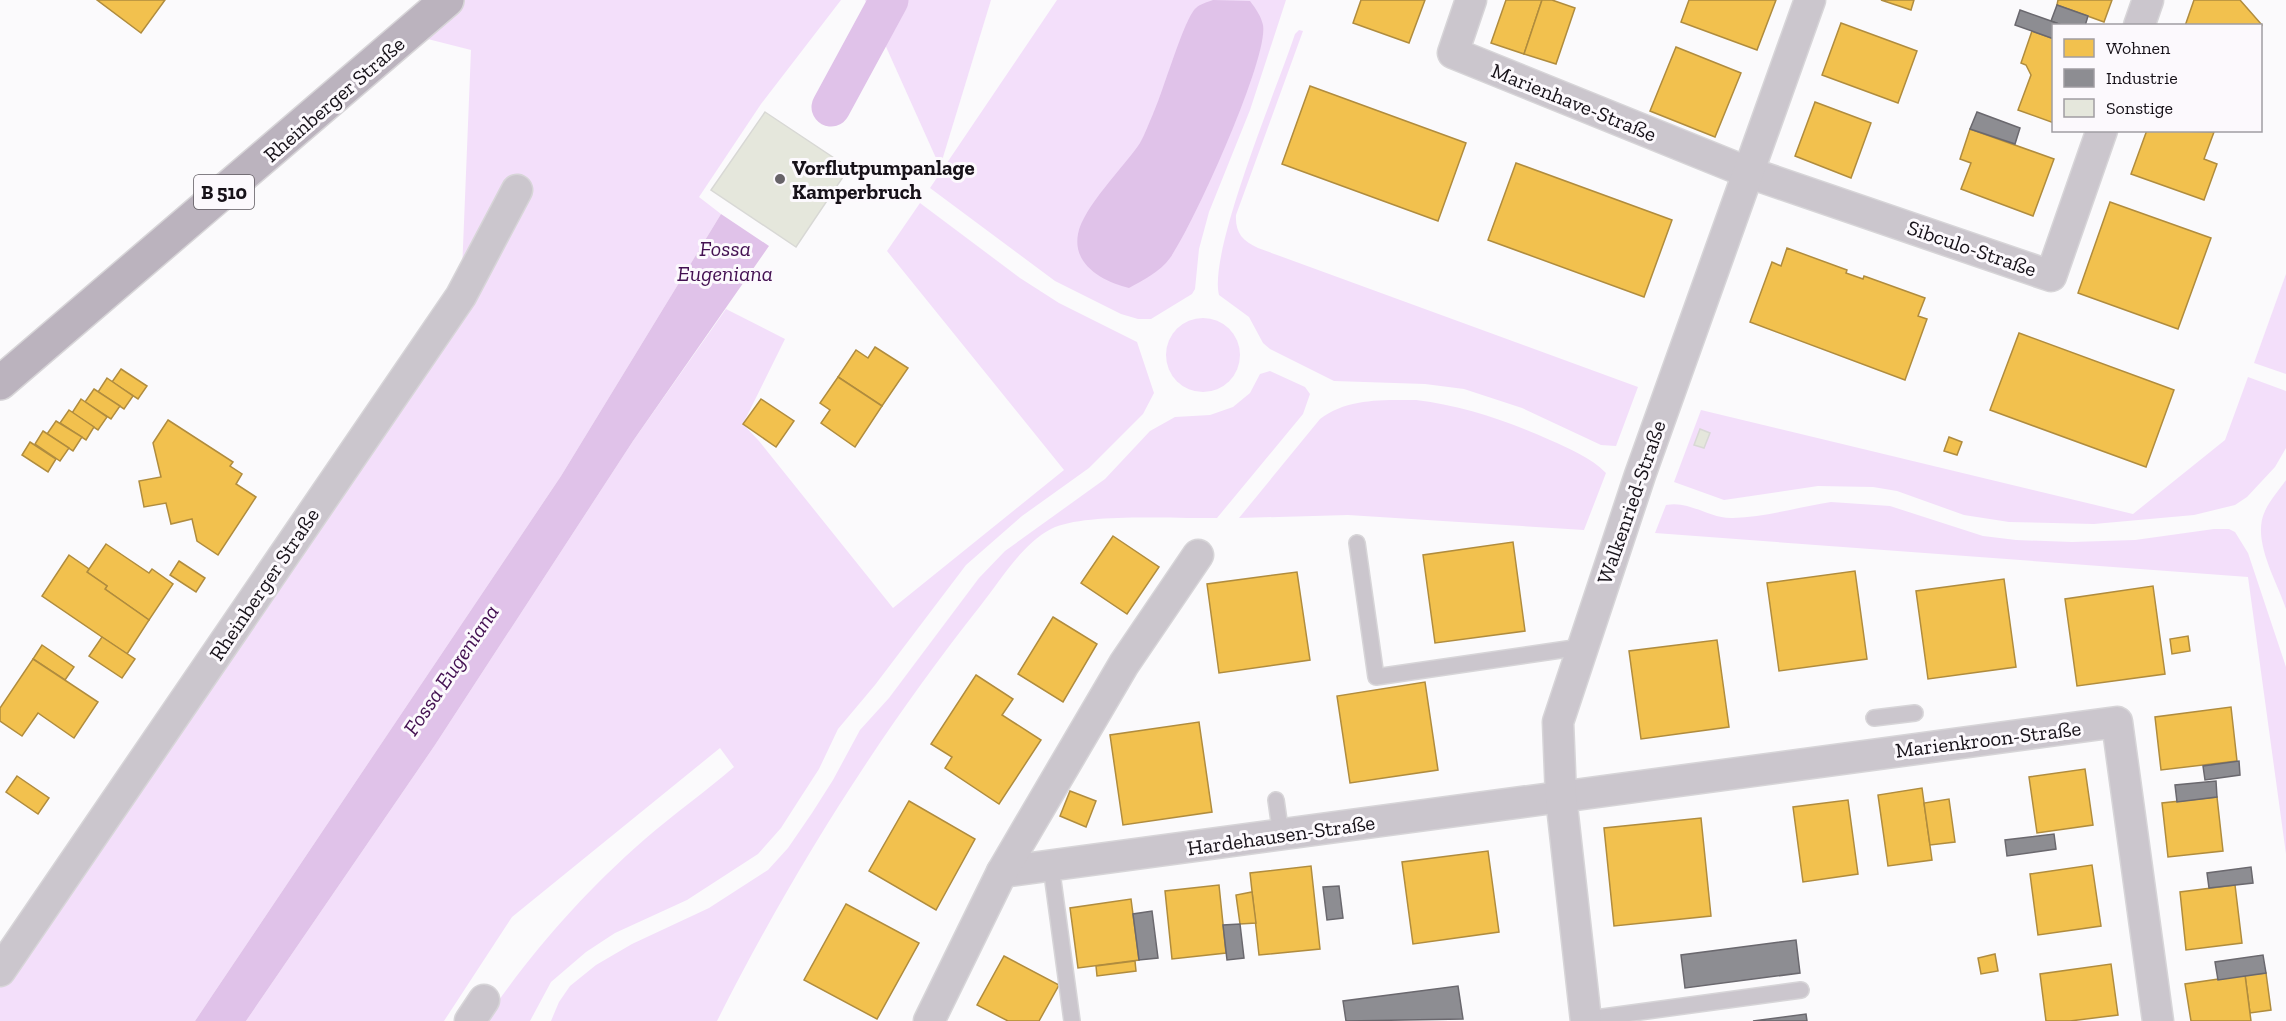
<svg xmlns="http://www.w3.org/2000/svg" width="2286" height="1021" font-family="'Zilla Slab',serif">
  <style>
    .green { fill: #f3dffa }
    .water { fill: #e0c2e9 }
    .homes { fill: #f2c14e; stroke: #b08c3e; stroke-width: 1.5 }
    .industry { fill: #8d8d92; stroke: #6a686e; stroke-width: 1.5 }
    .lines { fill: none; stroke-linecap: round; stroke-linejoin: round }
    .canal { stroke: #e0c2e9; stroke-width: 39 }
    .building { fill: #e5e7dc; stroke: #d8d8d5; stroke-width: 1.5 }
    .lane-casing { stroke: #d7d5d8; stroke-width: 18 }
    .street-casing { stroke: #d7d5d8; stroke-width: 33 }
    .primary-casing { stroke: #d7d5d8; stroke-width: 36 }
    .lane { stroke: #cbc6cd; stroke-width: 15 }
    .street { stroke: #cbc6cd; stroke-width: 30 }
    .primary { stroke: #bbb3be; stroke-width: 33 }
    .poi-dot { fill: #676368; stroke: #fcf9fd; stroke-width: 2 }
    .labels { text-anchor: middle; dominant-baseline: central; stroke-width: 6; stroke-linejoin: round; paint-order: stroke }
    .shield { fill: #fcf9fd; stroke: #5c575d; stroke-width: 1.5 }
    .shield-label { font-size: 20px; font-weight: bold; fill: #171219 }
    .street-label { font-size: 21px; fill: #171219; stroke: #fcf9fd }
    .poi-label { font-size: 21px; font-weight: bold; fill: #171219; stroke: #fcf9fd; text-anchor: start }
    .water-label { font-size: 22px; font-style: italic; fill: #431051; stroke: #fcf9fd }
  </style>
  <rect width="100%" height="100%" fill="#fbfafc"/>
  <g class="green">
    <polygon points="447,0 841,0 761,104 699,197 721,214 561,476 195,1021 0,1021 0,971 461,296 471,50 408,34"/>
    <polygon points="865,0 991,0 940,167"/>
    <polygon points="1057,0 1286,0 1250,110 1209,212 1199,249 1195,289 1192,294 1151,319 1138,319 1121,314 1055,281 930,188"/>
    <path d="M1299 30 1303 31 1236 215C1235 232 1242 241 1258 248L1638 387 1616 446 1601 445 1522 408 1464 389 1425 384 1334 381 1270 349 1263 343 1249 317 1219 295C1208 251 1278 86 1295 34Z"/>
    <path d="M920 203 1020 278 1059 303 1137 342 1154 393 1143 414 1089 468 1022 516 966 565 875 685 838 729 819 769 797 803 781 828 758 854 687 900 615 933 586 952 551 982 530 1021H484C532 952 581 895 645 839 674 814 705 792 734 767L720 748 512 917 444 1021H246L435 745 633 441 726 309 785 339 743 424 759 441 893 608 1064 470 887 251Z"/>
    <polygon points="2286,274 2286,374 2254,363"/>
    <circle cx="1203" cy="355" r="37"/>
    <path d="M1270 371 1305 387 1310 394 1303 414 1217 518C1178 519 1083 512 1051 529 1022 544 1001 580 981 605 879 734 791 874 717 1021H551L559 1002 570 986 596 965 632 944 709 908 768 870 788 848 812 813 833 780 860 730 889 698 979 578 1005 551 1105 479 1150 431 1175 417 1210 415 1233 407 1250 393 1260 374Z"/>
    <polygon points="2248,377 2286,391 2286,448 2275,467 2247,497 2235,505 2194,515 2094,524 2009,522 1964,515 1897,491 1873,487 1818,486 1724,500 1674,482 1701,410 2133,514 2225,440"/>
    <path d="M1416 400C1464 406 1505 420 1550 440 1570 449 1590 457 1606 473L1584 530 1348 515 1239 518 1320 419C1347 398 1383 400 1416 400Z"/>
    <path d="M2286 480V609C2277 581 2251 540 2265 511 2270 500 2279 490 2286 480Z"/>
    <path d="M1831 502 1890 506 1983 536 2016 540 2072 542 2135 540 2214 529H2229L2235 532 2248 553 2286 667V854L2248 577 1655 533 1666 505C1690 500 1709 519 1733 518 1766 517 1799 507 1831 502Z"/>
  </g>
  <g class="water">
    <path d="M1213 0 1250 1C1256 9 1261 16 1263 25 1269 58 1192 228 1170 258 1160 272 1143 280 1129 288 1105 282 1072 266 1078 234 1083 207 1124 167 1140 143 1145 134 1149 123 1153 114 1163 93 1184 18 1196 8 1200 4 1208 2 1213 0Z"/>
    <polygon points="721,214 769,246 633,441 435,745 246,1021 195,1021 561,476"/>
  </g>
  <g class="homes">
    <polygon points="97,0 165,0 141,33"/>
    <polygon points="1361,0 1425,0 1409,43 1353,23"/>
    <polygon points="1506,0 1542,0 1524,54 1491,43"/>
    <polygon points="1542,0 1552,0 1575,8 1556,64 1524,54"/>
    <polygon points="1689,0 1776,0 1757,50 1681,22"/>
    <polygon points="1881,0 1914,0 1911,10"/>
    <polygon points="2058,0 2112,0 2104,22 2057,5"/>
    <polygon points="2194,0 2240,0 2262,25 2260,29 2260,26 2185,26"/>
    <polygon points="1841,23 1917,51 1898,103 1822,75"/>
    <polygon points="2032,31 2054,39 2054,123 2018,110 2031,75 2026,65 2021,63"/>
    <polygon points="1676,47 1741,73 1715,137 1650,111"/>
    <polygon points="1310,86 1466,143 1438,221 1282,164"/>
    <polygon points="1815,102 1871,123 1851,178 1795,156"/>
    <polygon points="1970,129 2054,159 2033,216 1961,189 1971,163 1960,159"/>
    <polygon points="2147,130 2214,132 2204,159 2217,164 2204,200 2131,174"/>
    <polygon points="1516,163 1672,220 1644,297 1488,240"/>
    <polygon points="2110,202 2211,238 2178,329 2078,293"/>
    <polygon points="1787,248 1847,270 1846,273 1863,279 1864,276 1925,298 1918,316 1927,319 1905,380 1750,322 1772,262 1781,266"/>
    <polygon points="2019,333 2174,390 2146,467 1990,410"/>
    <polygon points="875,347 908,368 882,406 838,377 856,350 868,358"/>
    <polygon points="121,369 147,386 138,399 112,382"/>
    <polygon points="838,377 882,406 855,447 821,423 830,410 820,403"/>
    <polygon points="107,378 133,396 124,409 98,392"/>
    <polygon points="94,389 120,406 111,419 85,402"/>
    <polygon points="81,399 107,417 98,430 72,413"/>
    <polygon points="761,399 794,421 776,447 743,424"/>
    <polygon points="69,410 94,427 86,440 60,423"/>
    <polygon points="168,420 233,462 230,466 242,474 236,484 256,497 218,555 197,541 192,519 171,524 166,503 144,507 139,481 161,477 153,443"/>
    <polygon points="56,421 82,437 73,451 47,434"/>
    <polygon points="43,431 69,448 60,461 35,444"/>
    <polygon points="1949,437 1962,442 1957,455 1944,451"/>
    <polygon points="30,442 56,459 48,472 22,455"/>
    <polygon points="1113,536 1159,567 1127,614 1081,583"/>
    <polygon points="1513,542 1525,631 1435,643 1423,555"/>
    <polygon points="106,544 149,573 152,569 173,584 149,620 105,589 107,586 87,572"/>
    <polygon points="69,555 89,569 87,572 107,586 105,589 149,620 127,654 42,596"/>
    <polygon points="179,561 205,578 196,592 170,575"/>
    <polygon points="1855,571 1867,659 1779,671 1767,583"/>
    <polygon points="1297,572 1310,660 1219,673 1207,584"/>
    <polygon points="2004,579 2016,667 1928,679 1916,591"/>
    <polygon points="2153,586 2165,674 2077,686 2065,599"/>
    <polygon points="1053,617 1097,644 1063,702 1018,674"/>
    <polygon points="2188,636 2190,651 2172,654 2170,639"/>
    <polygon points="102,637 135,659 122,678 89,656"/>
    <polygon points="1717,640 1729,727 1641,739 1629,651"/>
    <polygon points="42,645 74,667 65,680 33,659"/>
    <polygon points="33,659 98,702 74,738 38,713 22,736 0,721 0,708"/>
    <polygon points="976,675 1013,699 1002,715 1041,740 999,804 945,768 952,757 931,744"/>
    <polygon points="1425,682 1438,770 1350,783 1337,696"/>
    <polygon points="2231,707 2237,761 2161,770 2155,717"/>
    <polygon points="1199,722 1212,812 1123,825 1110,735"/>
    <polygon points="2085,769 2093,825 2037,833 2029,777"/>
    <polygon points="17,776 49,798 38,814 6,792"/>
    <polygon points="1922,788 1932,860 1888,866 1878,795"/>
    <polygon points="1070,791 1096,801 1086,827 1060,816"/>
    <polygon points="2217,797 2223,851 2168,857 2162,803"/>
    <polygon points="1949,799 1955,842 1930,845 1924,803"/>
    <polygon points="1848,800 1858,874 1803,882 1793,807"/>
    <polygon points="909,801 975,839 936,910 869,871"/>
    <polygon points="1701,818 1711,916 1614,926 1604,828"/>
    <polygon points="1488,851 1499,932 1413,944 1402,862"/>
    <polygon points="2092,865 2101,926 2038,935 2030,874"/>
    <polygon points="1311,866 1320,949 1259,955 1250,873"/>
    <polygon points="1219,885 1226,953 1172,959 1165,891"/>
    <polygon points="2235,885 2242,943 2186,950 2180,892"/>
    <polygon points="1252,892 1256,923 1240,924 1236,895"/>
    <polygon points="1131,899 1139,960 1078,968 1070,908"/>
    <polygon points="846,904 919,943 877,1019 804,980"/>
    <polygon points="1995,954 1998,971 1981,974 1978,958"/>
    <polygon points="1004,956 1059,985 1039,1021 1008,1021 977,1005"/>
    <polygon points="1135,961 1136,971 1097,976 1096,966"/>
    <polygon points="2111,964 2118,1015 2070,1021 2046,1021 2040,974"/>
    <polygon points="2266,973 2271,1010 2250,1013 2245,975"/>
    <polygon points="2245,975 2251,1021 2191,1021 2185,984"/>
  </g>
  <g class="industry">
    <polygon points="2057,5 2088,16 2085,26 2064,26 2051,21"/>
    <polygon points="2020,10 2051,21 2064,26 2054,26 2054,39 2015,25"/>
    <polygon points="1977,112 2020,128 2015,144 1970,129"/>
    <polygon points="2239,761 2240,775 2205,780 2203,766"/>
    <polygon points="2216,781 2217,797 2177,802 2175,785"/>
    <polygon points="2054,834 2056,849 2007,856 2005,840"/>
    <polygon points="2251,867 2253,883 2209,888 2207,873"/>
    <polygon points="1339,886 1343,918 1327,920 1323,887"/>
    <polygon points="1152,911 1158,958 1139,960 1133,914"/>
    <polygon points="1240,924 1244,958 1227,960 1223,925"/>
    <polygon points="1796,940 1800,973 1685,988 1681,955"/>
    <polygon points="2263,955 2266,973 2218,980 2215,962"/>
    <polygon points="1458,986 1463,1019 1346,1021 1343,1001"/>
    <polygon points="1806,1014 1807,1021 1753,1021"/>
  </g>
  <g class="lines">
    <polyline class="canal" points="831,107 889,0"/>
  </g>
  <g class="building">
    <polygon points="765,112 849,168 796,247 711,190"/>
    <polygon points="1700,429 1710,433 1704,448 1694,445"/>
  </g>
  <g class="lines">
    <defs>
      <g id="lane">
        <polyline points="1357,543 1376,677 1581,647"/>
        <polyline points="1874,718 1915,713"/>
        <polyline points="1276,800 1281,835"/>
        <polyline points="1051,866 1072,1021"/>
        <polyline points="1581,1020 1801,990"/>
      </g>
      <g id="street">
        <polyline points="1471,0 1453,53 1747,172 2051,276 2102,130"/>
        <polyline points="2139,26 2148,0"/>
        <polyline points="1002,872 2117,722 2158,1021"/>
        <polyline points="0,971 461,296 517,190"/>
        <polyline points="470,1021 484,1000"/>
        <polyline points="929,1021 1002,872 1124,664 1198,555"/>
        <polyline points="1586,1021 1561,797 1558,722 1640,475 1810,0"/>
      </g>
      <polyline id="primary" points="0,383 447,0"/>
    </defs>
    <use href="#lane" class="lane-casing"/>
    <use href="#street" class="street-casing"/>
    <use href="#primary" class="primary-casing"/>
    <use href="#lane" class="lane"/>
    <use href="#street" class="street"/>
    <use href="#primary" class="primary"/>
  </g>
  <circle class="poi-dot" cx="780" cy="179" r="6"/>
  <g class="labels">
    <rect class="shield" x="194" y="175" width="60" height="34" rx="4.5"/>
    <g class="shield-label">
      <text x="224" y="192">B 510</text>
    </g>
    <g class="street-label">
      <text transform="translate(334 99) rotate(-41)">Rheinberger Straße</text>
      <text transform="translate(1574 102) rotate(22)">Marienhave-Straße</text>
      <text transform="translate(1972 248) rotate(19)">Sibculo-Straße</text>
      <text transform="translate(1631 502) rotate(-71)">Walkenried-Straße</text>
      <text transform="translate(264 584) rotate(-56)">Rheinberger Straße</text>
      <text transform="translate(1988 739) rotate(-7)">Marienkroon-Straße</text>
      <text transform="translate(1281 835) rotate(-8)">Hardehausen-Straße</text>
    </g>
    <g class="poi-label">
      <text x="792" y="167">Vorflutpumpanlage<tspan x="792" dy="24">Kamperbruch</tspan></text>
    </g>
    <g class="water-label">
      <text x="725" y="248">Fossa<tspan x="725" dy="25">Eugeniana</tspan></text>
      <text transform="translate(451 670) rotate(-56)">Fossa Eugeniana</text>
    </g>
  </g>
  <rect x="2052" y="24" width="210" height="108" fill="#fcf9fd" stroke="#a09da2" stroke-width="1.5"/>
  <rect x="2064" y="39" width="30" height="18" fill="#f2c14e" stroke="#a09da2" stroke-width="1.5"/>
  <text x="2106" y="54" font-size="18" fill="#171219">Wohnen</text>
  <rect x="2064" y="69" width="30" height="18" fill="#8d8d92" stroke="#a09da2" stroke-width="1.5"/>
  <text x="2106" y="84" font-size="18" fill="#171219">Industrie</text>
  <rect x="2064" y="99" width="30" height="18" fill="#e5e7dc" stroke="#a09da2" stroke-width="1.5"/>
  <text x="2106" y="114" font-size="18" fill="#171219">Sonstige</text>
</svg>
